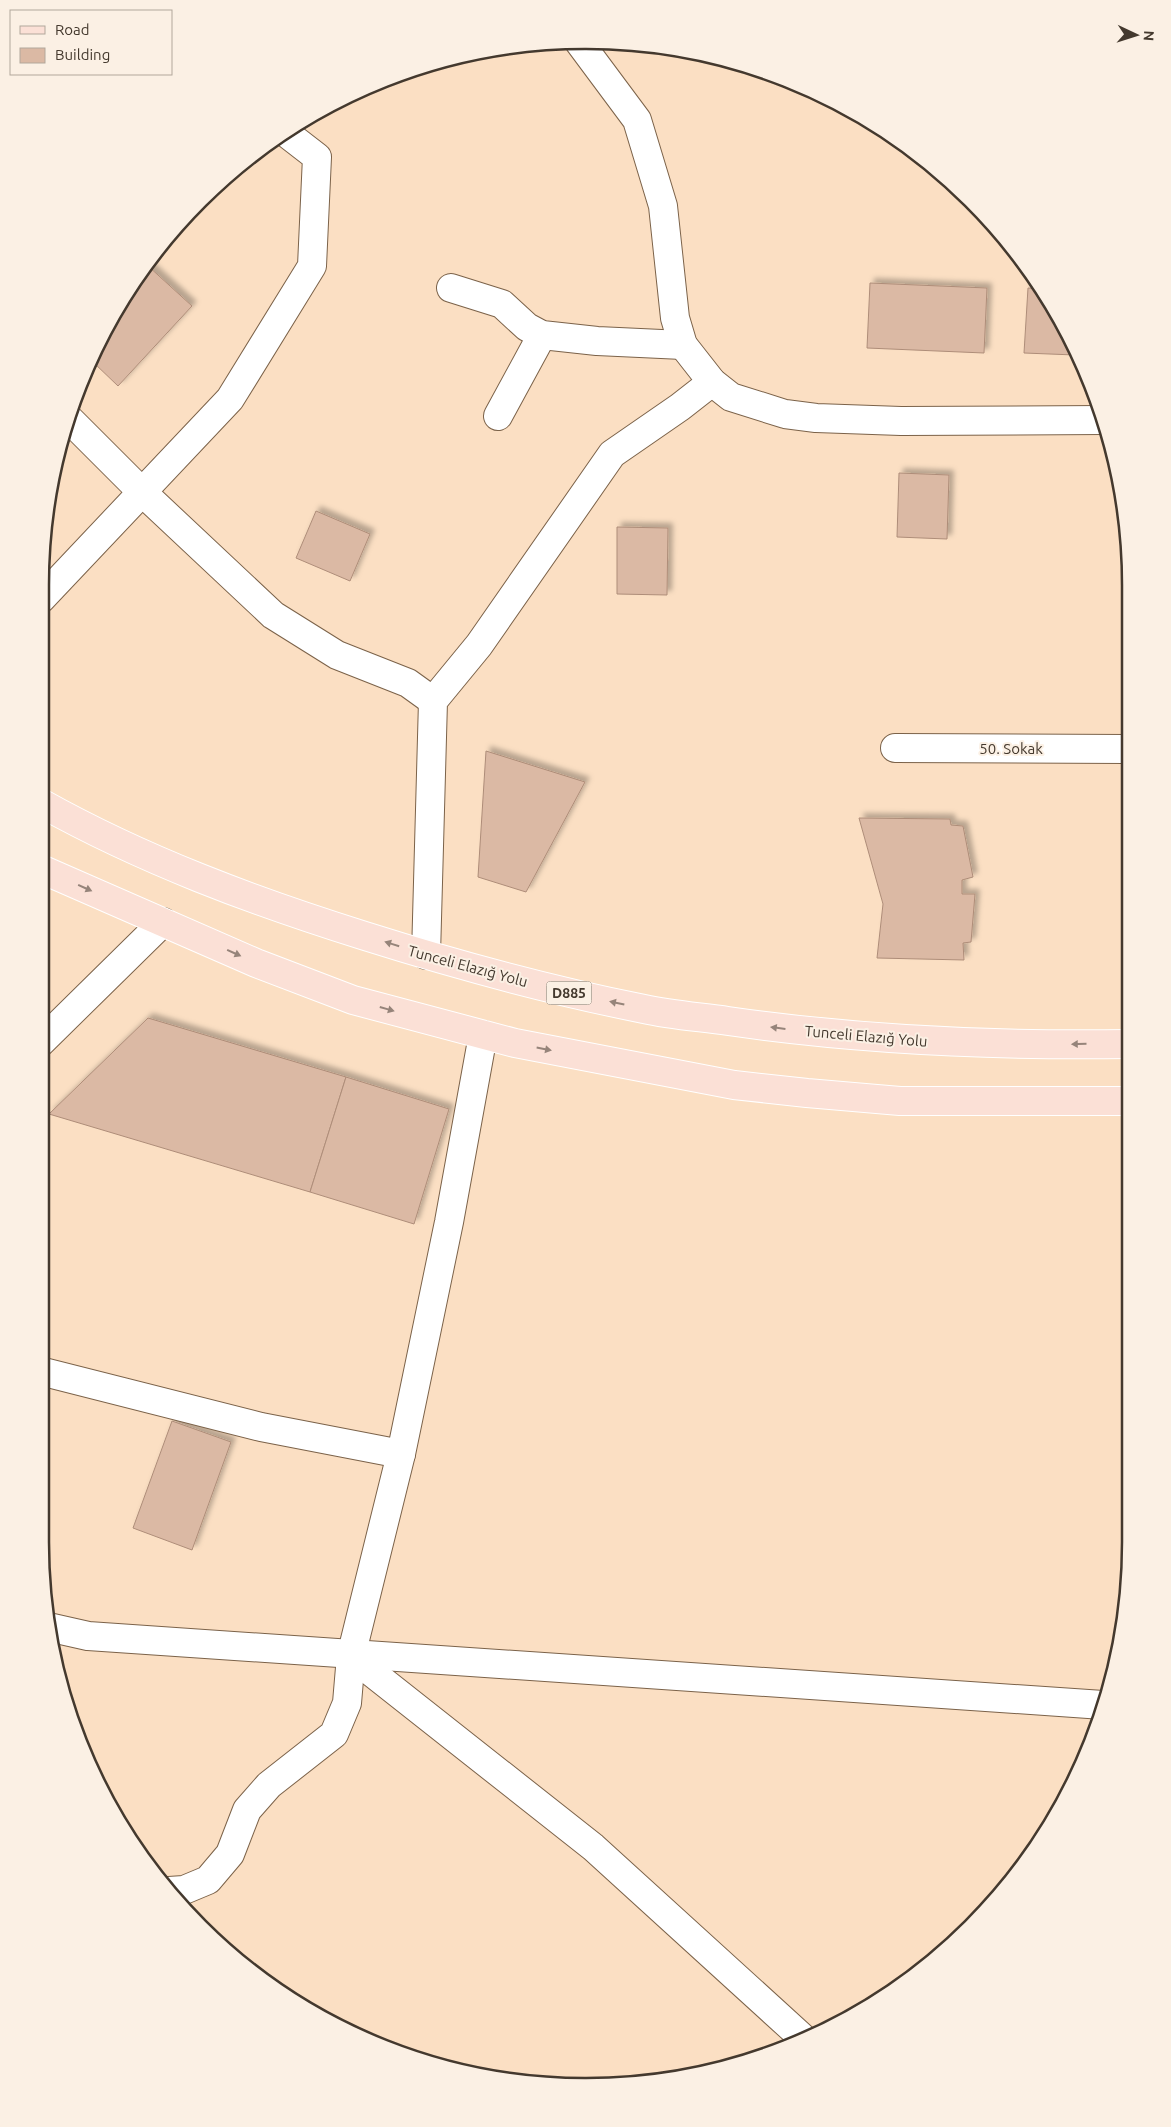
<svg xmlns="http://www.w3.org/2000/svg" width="1171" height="2127" font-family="Ubuntu,sans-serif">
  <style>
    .building { fill: #dbb9a4; stroke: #ae8d79; filter: url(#shadow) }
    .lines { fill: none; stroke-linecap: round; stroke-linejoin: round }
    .minor-casing { stroke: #7b6249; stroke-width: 30 }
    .major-casing { stroke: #fff; stroke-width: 30 }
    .minor { stroke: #fff; stroke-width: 28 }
    .major { stroke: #fbe0d6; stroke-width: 28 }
    .oneway { fill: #96847a }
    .labels { text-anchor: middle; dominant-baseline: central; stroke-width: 4; stroke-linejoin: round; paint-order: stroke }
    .shield { fill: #fbf0e4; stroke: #7b7065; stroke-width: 1 }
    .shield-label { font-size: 14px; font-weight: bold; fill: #44392e }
    .street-label { font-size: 15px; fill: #44392e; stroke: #fbf0e4 }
    .rim { fill: none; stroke: #44392e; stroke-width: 2.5 }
  </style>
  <defs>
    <filter id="shadow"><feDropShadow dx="4.5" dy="-4.5" stdDeviation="2.5" flood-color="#0004"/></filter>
  </defs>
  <rect width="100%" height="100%" fill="#fbdfc3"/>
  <g class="building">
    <polygon points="147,265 192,306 118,386 93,362 113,313"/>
    <polygon points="870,283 987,288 984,353 867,348"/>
    <polygon points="1028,288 1042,289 1075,355 1024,353"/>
    <polygon points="899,473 949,475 947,539 897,537"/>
    <polygon points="316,511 370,534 350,581 296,558"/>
    <polygon points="617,527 668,528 667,595 617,594"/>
    <polygon points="486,751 585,782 526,892 478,877"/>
    <polygon points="859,818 950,819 951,825 963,826 973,877 962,880 962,894 975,894 971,942 963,943 964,960 877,958 883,904"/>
    <polygon points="148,1018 346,1077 310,1192 49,1114"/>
    <polygon points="346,1077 449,1109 414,1224 310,1192"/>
    <polygon points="172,1421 231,1442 192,1550 133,1528"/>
  </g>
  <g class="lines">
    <defs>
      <g id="minor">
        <polyline points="579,42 637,120 663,206 675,318 683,345 712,382 731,397 785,414 816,418 901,421 1104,420"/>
        <polyline points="451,288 502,304 527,327 542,335 597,341 683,345"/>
        <polyline points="498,416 542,335"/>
        <polyline points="69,419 142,492 273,615 337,655 408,683 433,701"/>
        <polyline points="41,599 230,399 312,266 317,157 286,133"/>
        <polyline points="895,748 1127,749"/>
        <polyline points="426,955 433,701 479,645 612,454 680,407 712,382"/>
        <polyline points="41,1042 163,922"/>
        <polyline points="40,1371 261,1427 401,1454"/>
        <polyline points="48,1627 88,1636 1103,1705"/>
        <polyline points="351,1656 593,1847 805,2040"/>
        <polyline points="169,1891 184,1890 208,1880 230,1854 247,1810 269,1785 334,1734 347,1703 351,1656 401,1454 449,1222 483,1035"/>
      </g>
      <g id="major">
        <path d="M41 803C143 860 253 901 365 936 457 965 549 990 644 1009 671 1015 700 1017 728 1021 861 1040 994 1046 1128 1044"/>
        <polyline points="41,869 256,963 353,1000 515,1043 734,1085 807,1093 900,1101 1128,1101"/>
      </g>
    </defs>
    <use href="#minor" class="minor-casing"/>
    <use href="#major" class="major-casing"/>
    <use href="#minor" class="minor"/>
    <use href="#major" class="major"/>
  </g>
  <defs><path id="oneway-solid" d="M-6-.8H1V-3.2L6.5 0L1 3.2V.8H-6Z" transform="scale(1.25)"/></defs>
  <g class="oneway">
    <use href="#oneway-solid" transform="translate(85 888) rotate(24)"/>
    <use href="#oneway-solid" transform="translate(392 944) rotate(-163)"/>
    <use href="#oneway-solid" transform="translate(234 953) rotate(24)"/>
    <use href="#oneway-solid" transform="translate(617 1003) rotate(-168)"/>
    <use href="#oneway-solid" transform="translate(387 1009) rotate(16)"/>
    <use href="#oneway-solid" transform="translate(778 1028) rotate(-173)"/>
    <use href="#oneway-solid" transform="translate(1079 1044) rotate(179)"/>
    <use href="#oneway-solid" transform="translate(544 1049) rotate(11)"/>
  </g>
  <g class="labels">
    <rect class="shield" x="546.5" y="981.5" width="45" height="23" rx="4"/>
    <g class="shield-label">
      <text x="569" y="993">D885</text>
    </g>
    <g class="street-label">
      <text x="1011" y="748">50. Sokak</text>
      <text transform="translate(468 966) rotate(15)">Tunceli Elazığ Yolu</text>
      <text transform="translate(866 1036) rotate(5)">Tunceli Elazığ Yolu</text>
    </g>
  </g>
  <path d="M0 0H1171V2127H0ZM585 49H586A536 536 0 0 1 1122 585V1542A536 536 0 0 1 586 2078H585A536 536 0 0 1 49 1542V585A536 536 0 0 1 585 49Z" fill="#fbf0e4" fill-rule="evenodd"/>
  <path class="rim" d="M585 49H586A536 536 0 0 1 1122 585V1542A536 536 0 0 1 586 2078H585A536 536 0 0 1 49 1542V585A536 536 0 0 1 585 49Z"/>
  <rect x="10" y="10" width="162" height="65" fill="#fbf0e4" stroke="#b2a79b"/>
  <rect x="20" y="26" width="25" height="8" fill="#fbe0d6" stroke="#b2a79b"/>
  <text x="55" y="35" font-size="15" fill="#44392e">Road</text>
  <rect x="20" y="48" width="25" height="15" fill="#dbb9a4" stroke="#b2a79b"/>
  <text x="55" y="60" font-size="15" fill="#44392e">Building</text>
  <g transform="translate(1136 35) rotate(94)" stroke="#fbf0e4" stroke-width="4" paint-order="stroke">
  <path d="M0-4L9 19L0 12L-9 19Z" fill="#44392e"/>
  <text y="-8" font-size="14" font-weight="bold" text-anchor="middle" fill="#44392e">N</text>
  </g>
</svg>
